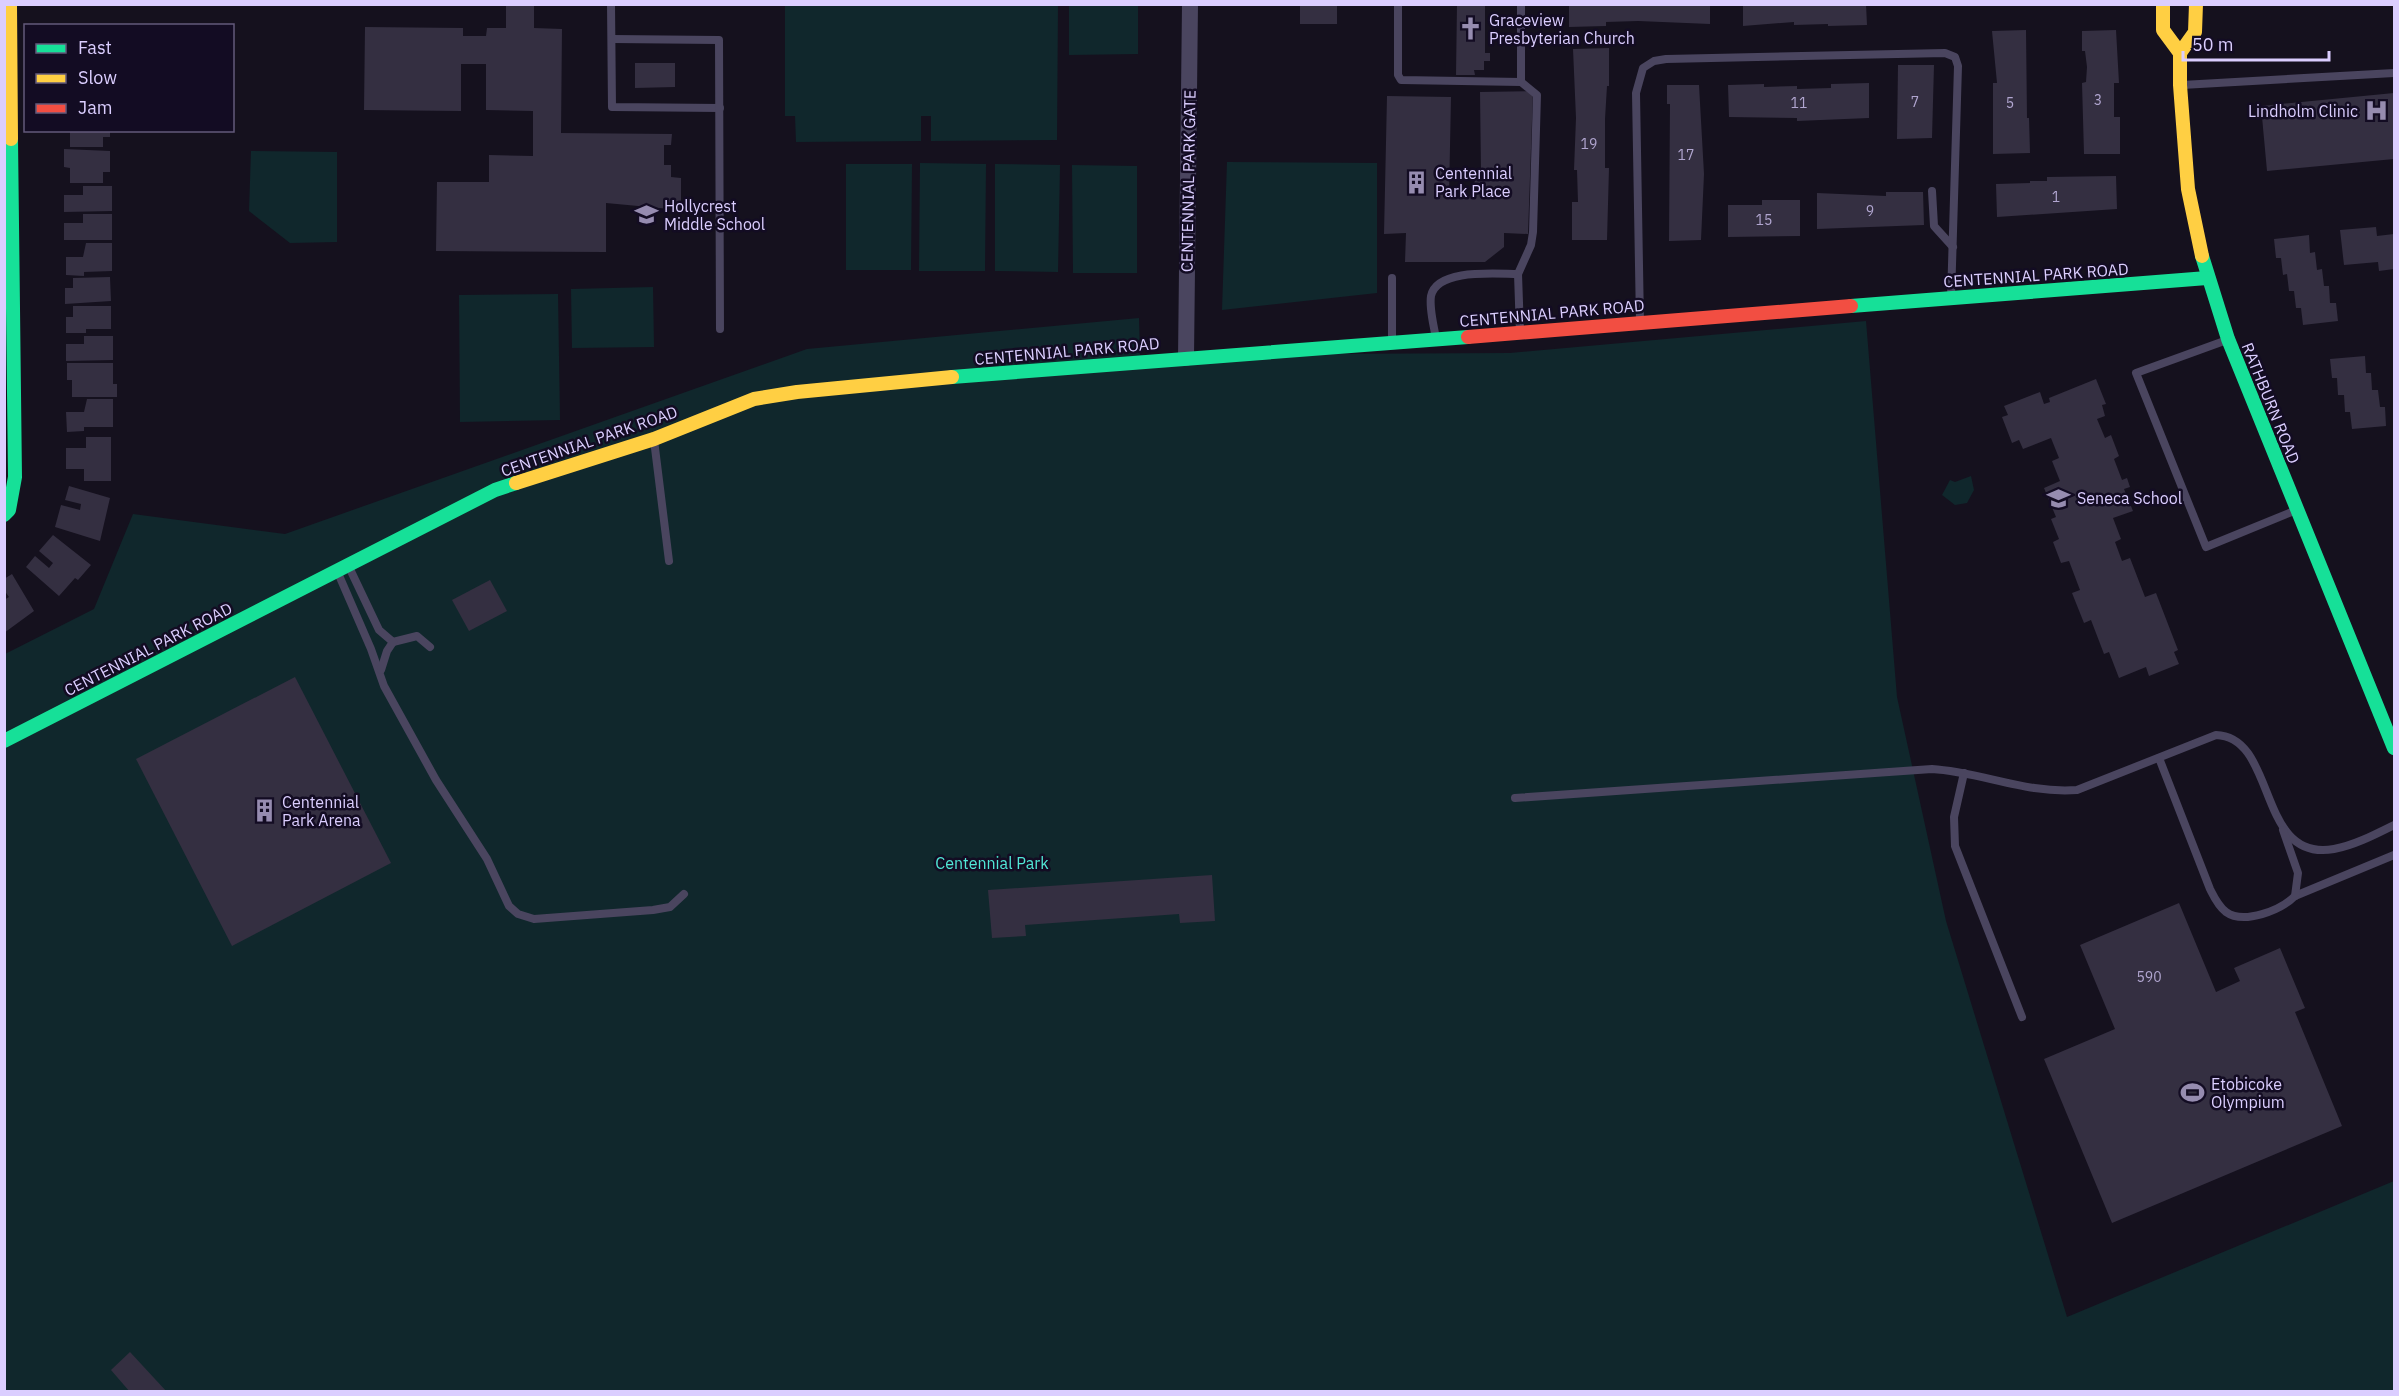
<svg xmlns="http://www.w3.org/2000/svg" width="2399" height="1396" font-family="'IBM Plex Sans',sans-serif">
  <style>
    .green { fill: #10272c }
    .building { fill: #342f41 }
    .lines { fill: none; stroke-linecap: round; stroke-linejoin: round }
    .lane { stroke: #4a455f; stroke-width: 8 }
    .street { stroke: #4a455f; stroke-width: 16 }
    .fast { stroke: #16e098; stroke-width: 14 }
    .slow { stroke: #ffcf43; stroke-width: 14 }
    .jam { stroke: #f24e42; stroke-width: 14 }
    .labels { text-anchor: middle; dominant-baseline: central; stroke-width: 5; stroke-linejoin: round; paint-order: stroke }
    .number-label { font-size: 14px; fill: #b1a6d0 }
    .poi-label { font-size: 16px; fill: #dbceff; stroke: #130c23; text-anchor: start }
    .street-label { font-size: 16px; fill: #dbceff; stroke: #130c23 }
    .park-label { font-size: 16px; fill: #51e8d7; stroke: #130c23 }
  </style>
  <rect width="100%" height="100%" fill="#15111e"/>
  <g class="green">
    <polygon points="785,5 1058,5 1057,140 931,141 931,116 921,116 921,141 796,142 795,116 785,116"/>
    <polygon points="1069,5 1138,5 1138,54 1069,55"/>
    <polygon points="251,151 337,152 337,242 290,243 249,211"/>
    <polygon points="1227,162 1377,163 1377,293 1222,310"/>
    <polygon points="920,163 986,164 985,271 919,271"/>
    <polygon points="846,164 912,164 911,270 846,270"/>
    <polygon points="995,164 1060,165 1058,272 995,271"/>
    <polygon points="1072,165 1137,166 1137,273 1073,273"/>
    <polygon points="653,287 654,347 572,348 571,289"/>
    <polygon points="558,294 560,420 460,422 459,295"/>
    <polygon points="1139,318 1140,355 1510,353 1866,321 1897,697 1946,921 2067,1317 2394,1181 2394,1391 5,1392 5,654 94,609 133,514 285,534 807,349"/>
    <polygon points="1971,476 1974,490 1967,503 1955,505 1942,495 1950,480 1955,482"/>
  </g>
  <g class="building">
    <polygon points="506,4 534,4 534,28 562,29 561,133 672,134 671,145 664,145 664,165 671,165 671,177 681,178 681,210 606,203 606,252 436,251 437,182 489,182 489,155 533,156 533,111 486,110 486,64 461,64 461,111 364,110 365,27 463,28 463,36 486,36 487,28 506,28"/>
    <rect x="1300" y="4" width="37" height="20"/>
    <polygon points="1457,4 1485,4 1485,53 1490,53 1490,61 1484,61 1484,70 1474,70 1475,75 1456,75"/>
    <polygon points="1569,4 1710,4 1710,24 1638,21 1606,22 1606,26 1569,27"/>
    <polygon points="1743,4 1866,4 1867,25 1828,26 1828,24 1794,25 1794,22 1743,26"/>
    <polygon points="2026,30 2027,118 2029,118 2030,153 1993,154 1993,83 1997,83 1992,31"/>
    <polygon points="2116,30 2119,83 2114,83 2114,117 2120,117 2120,154 2084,154 2082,83 2086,82 2087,67 2085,51 2082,51 2082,31"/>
    <polygon points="1609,48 1609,86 1607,86 1605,119 1605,168 1609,168 1607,240 1572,240 1572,202 1578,202 1577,170 1574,170 1576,118 1573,49"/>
    <polygon points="635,63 675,63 675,87 635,88"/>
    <polygon points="1898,65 1934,65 1932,138 1897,139"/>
    <polygon points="1869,83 1869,118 1797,121 1797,118 1729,117 1728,85 1764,84 1764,87 1797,86 1797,89 1831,88 1831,84"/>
    <polygon points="1667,85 1699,85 1704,174 1701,240 1669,241 1670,104 1667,104"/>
    <polygon points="1533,91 1528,234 1504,233 1504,247 1485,262 1405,262 1406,233 1384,234 1387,96 1451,97 1449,196 1469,197 1474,191 1475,174 1481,173 1480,92"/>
    <polygon points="2394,93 2394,159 2267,171 2261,106"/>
    <polygon points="70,130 110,130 110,137 103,137 103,147 70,147"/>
    <polygon points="64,149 110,151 110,172 103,172 103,183 70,183 70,168 64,167"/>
    <polygon points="2116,176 2117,209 1997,217 1996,184 2030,183 2030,181 2047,181 2047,177"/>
    <polygon points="83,186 112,186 112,211 64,212 64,195 83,195"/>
    <polygon points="1886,192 1923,192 1924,225 1817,229 1817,193 1886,196"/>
    <polygon points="1762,200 1800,200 1800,236 1728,237 1728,205 1762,205"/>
    <polygon points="83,214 112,214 112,240 64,240 64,223 83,223"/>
    <polygon points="2376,227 2377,236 2394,234 2394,269 2379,271 2378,262 2344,265 2340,230"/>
    <polygon points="2309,235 2310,253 2315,252 2317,270 2322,269 2324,286 2329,286 2330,303 2336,303 2338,321 2303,325 2301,308 2296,308 2294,291 2289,291 2287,274 2283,275 2281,258 2276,258 2274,239"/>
    <polygon points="86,243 112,243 112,271 84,272 84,276 66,275 66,257 83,257"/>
    <polygon points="110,277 111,301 65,304 65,288 73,288 73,278"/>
    <polygon points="73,306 111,306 111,329 86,329 86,333 66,333 66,317 73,317"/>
    <polygon points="84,336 113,336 113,360 66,361 66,344 84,344"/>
    <polygon points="2365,356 2366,373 2371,373 2372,390 2378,390 2380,407 2385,407 2386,426 2352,429 2350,412 2345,412 2344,395 2338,395 2337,378 2332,378 2330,359"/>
    <polygon points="67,363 113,363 113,384 117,384 117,397 72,397 72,380 67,380"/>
    <polygon points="2096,379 2106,404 2102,405 2105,416 2097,419 2105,438 2111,435 2119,456 2114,459 2122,480 2127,478 2130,487 2124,489 2133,511 2113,518 2121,539 2115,542 2122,561 2130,558 2145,597 2156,593 2178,650 2174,652 2179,664 2149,676 2146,667 2119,678 2109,652 2104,654 2091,620 2084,623 2072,593 2080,590 2069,561 2061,563 2053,542 2059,539 2051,519 2056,517 2044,488 2060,481 2052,461 2059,458 2051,438 2023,449 2019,440 2012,443 2002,417 2008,415 2004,406 2040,392 2044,404 2050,402 2049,398"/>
    <polygon points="87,399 113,399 113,427 84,427 84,431 67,432 66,412 84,412"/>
    <polygon points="86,437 111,437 111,481 84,481 84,469 66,469 66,448 86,448"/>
    <polygon points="69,486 110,498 100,541 55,527 61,505 80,510 81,504 65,500"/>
    <polygon points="53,535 91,565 78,580 75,578 59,596 26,567 35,556 49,568 53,563 39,551"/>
    <polygon points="12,574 34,611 4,633 4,600 9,597 4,590 4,579"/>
    <polygon points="490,580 507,611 469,631 452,600"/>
    <polygon points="295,677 391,863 232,946 136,759"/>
    <polygon points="1212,875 1215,921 1180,923 1179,914 1025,925 1026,936 992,938 988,890"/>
    <polygon points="2179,903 2216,992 2240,981 2234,968 2280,948 2305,1008 2295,1012 2342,1126 2112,1223 2044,1059 2115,1029 2080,945"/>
    <polygon points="130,1352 167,1392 130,1392 111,1370"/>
  </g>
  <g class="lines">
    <g class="lane">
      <polyline points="611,4 612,107 720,108"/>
      <polyline points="1398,4 1398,75 1401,80 1521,82 1537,95 1533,232 1531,245 1518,274"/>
      <polyline points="612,39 719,40 720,329"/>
      <polyline points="1521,82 1521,4"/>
      <polyline points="2182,85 2394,73"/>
      <polyline points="1932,191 1934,226 1953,247"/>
      <polyline points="1392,278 1392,342"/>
      <polyline points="1640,323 1636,93 1643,68 1654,61 1666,59 1945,53 1955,57 1958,66 1951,298"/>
      <path d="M1436 339C1434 326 1429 309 1431 296 1437 268 1496 274 1518 274L1520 332"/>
      <polyline points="2227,340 2136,373 2206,547 2294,511"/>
      <polyline points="654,440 669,561"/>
      <polyline points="349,567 379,630 393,642 417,636 430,647"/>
      <polyline points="338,573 371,649 384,686 436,780 487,859 509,906 518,914 534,919 653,910 670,907 684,894"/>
      <polyline points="381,670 387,651 393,642"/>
      <path d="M2159 758 2210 889C2214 897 2218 906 2226 912 2244 925 2281 910 2295 896L2394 855"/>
      <polyline points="1964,773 1954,817 1955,846 2022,1017"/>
      <path d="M1515 798 1932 769C1981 772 2027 794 2077 790L2216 735C2278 737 2256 863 2334 849 2355 845 2376 834 2394 825"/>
      <polyline points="2283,830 2298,873 2295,896"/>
    </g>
    <polyline class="street" points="1186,358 1190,4"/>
    <g class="fast">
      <polyline points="2202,256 2228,339 2394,748"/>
      <polyline points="1851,306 2207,278"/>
      <polyline points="952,377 1468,337"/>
      <polyline points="4,515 9,510 15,477 11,139"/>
      <polyline points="4,741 495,490 516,483"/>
    </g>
    <g class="slow">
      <polyline points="10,4 11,139"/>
      <polyline points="2163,4 2163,30 2180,53"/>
      <polyline points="2196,4 2195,32 2180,53 2180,85 2188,189 2202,256"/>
      <polyline points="516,483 654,439 754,399 797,392 952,377"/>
    </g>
    <polyline class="jam" points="1468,337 1851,306"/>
  </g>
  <defs>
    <symbol id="church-bare" viewBox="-9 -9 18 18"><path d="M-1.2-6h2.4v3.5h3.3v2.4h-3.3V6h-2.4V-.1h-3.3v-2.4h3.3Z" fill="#968cb0" stroke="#130c23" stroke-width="2.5" paint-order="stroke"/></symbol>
    <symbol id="hospital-bare" viewBox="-9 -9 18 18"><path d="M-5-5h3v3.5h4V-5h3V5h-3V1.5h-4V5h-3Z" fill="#968cb0" stroke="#130c23" stroke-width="2.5" paint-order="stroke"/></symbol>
    <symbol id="building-bare" viewBox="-9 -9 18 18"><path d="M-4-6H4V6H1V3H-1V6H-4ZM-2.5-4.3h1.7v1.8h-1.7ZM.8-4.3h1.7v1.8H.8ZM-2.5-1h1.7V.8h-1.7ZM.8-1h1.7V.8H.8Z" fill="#968cb0" stroke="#130c23" stroke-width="2.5" paint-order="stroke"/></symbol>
    <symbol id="school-bare" viewBox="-9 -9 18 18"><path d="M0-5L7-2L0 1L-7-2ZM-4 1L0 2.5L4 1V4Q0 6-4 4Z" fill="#968cb0" stroke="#130c23" stroke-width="2.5" paint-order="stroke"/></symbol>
    <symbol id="stadium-bare" viewBox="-9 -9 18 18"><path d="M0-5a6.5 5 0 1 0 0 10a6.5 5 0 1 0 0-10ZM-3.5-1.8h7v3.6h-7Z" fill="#968cb0" stroke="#130c23" stroke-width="2.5" paint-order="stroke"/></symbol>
  </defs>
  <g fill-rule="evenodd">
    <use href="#church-bare" x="1454" y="12" width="33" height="33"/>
    <use href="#hospital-bare" x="2360" y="94" width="33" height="33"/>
    <use href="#building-bare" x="1400" y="166" width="33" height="33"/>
    <use href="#school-bare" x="630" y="198" width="33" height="33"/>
    <use href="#school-bare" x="2042" y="482" width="33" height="33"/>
    <use href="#building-bare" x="248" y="794" width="33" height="33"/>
    <use href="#stadium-bare" x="2176" y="1076" width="33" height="33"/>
  </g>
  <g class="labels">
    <g class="number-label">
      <text x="2098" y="100">3</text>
      <text x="1915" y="102">7</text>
      <text x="1799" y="103">11</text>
      <text x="2010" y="103">5</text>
      <text x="1589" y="144">19</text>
      <text x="1686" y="155">17</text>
      <text x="2056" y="197">1</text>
      <text x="1870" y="211">9</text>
      <text x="1764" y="220">15</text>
      <text x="2149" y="977">590</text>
    </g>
    <g class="poi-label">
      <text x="1489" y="20">Graceview<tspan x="1489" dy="18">Presbyterian Church</tspan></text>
      <text x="2358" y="111" text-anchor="end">Lindholm Clinic</text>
      <text x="1435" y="173">Centennial<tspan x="1435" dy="18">Park Place</tspan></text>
      <text x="664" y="206">Hollycrest<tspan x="664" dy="18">Middle School</tspan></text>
      <text x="2077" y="498">Seneca School</text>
      <text x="282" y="802">Centennial<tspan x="282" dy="18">Park Arena</tspan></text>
      <text x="2211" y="1084">Etobicoke<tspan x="2211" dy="18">Olympium</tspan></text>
    </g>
    <g class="street-label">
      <text transform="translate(1188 181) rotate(-89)">CENTENNIAL PARK GATE</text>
      <text transform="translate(2036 275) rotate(-4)">CENTENNIAL PARK ROAD</text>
      <text transform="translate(1552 313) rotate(-5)">CENTENNIAL PARK ROAD</text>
      <text transform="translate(1067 351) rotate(-5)">CENTENNIAL PARK ROAD</text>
      <text transform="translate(2271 403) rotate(68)">RATHBURN ROAD</text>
      <text transform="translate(589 441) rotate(-19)">CENTENNIAL PARK ROAD</text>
      <text transform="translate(148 649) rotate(-27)">CENTENNIAL PARK ROAD</text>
    </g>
    <g class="park-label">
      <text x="992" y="863">Centennial Park</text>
    </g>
  </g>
  <rect width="2399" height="1396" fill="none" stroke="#dbceff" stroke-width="12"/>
  <rect x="24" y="24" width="210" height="108" fill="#130c23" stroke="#635a7b" stroke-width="1.5"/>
  <rect x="36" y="44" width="30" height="9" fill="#16e098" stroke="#635a7b" stroke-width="1.5"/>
  <text x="78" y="54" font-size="18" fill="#dbceff">Fast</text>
  <rect x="36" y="74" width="30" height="9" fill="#ffcf43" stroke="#635a7b" stroke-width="1.5"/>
  <text x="78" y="84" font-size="18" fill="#dbceff">Slow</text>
  <rect x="36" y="104" width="30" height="9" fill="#f24e42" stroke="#635a7b" stroke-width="1.5"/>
  <text x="78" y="114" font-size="18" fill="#dbceff">Jam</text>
  <path d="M2183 51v9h146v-9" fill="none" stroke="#dbceff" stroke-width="3"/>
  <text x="2192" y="51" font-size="18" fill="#dbceff" stroke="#130c23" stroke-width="4.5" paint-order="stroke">50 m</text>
</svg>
